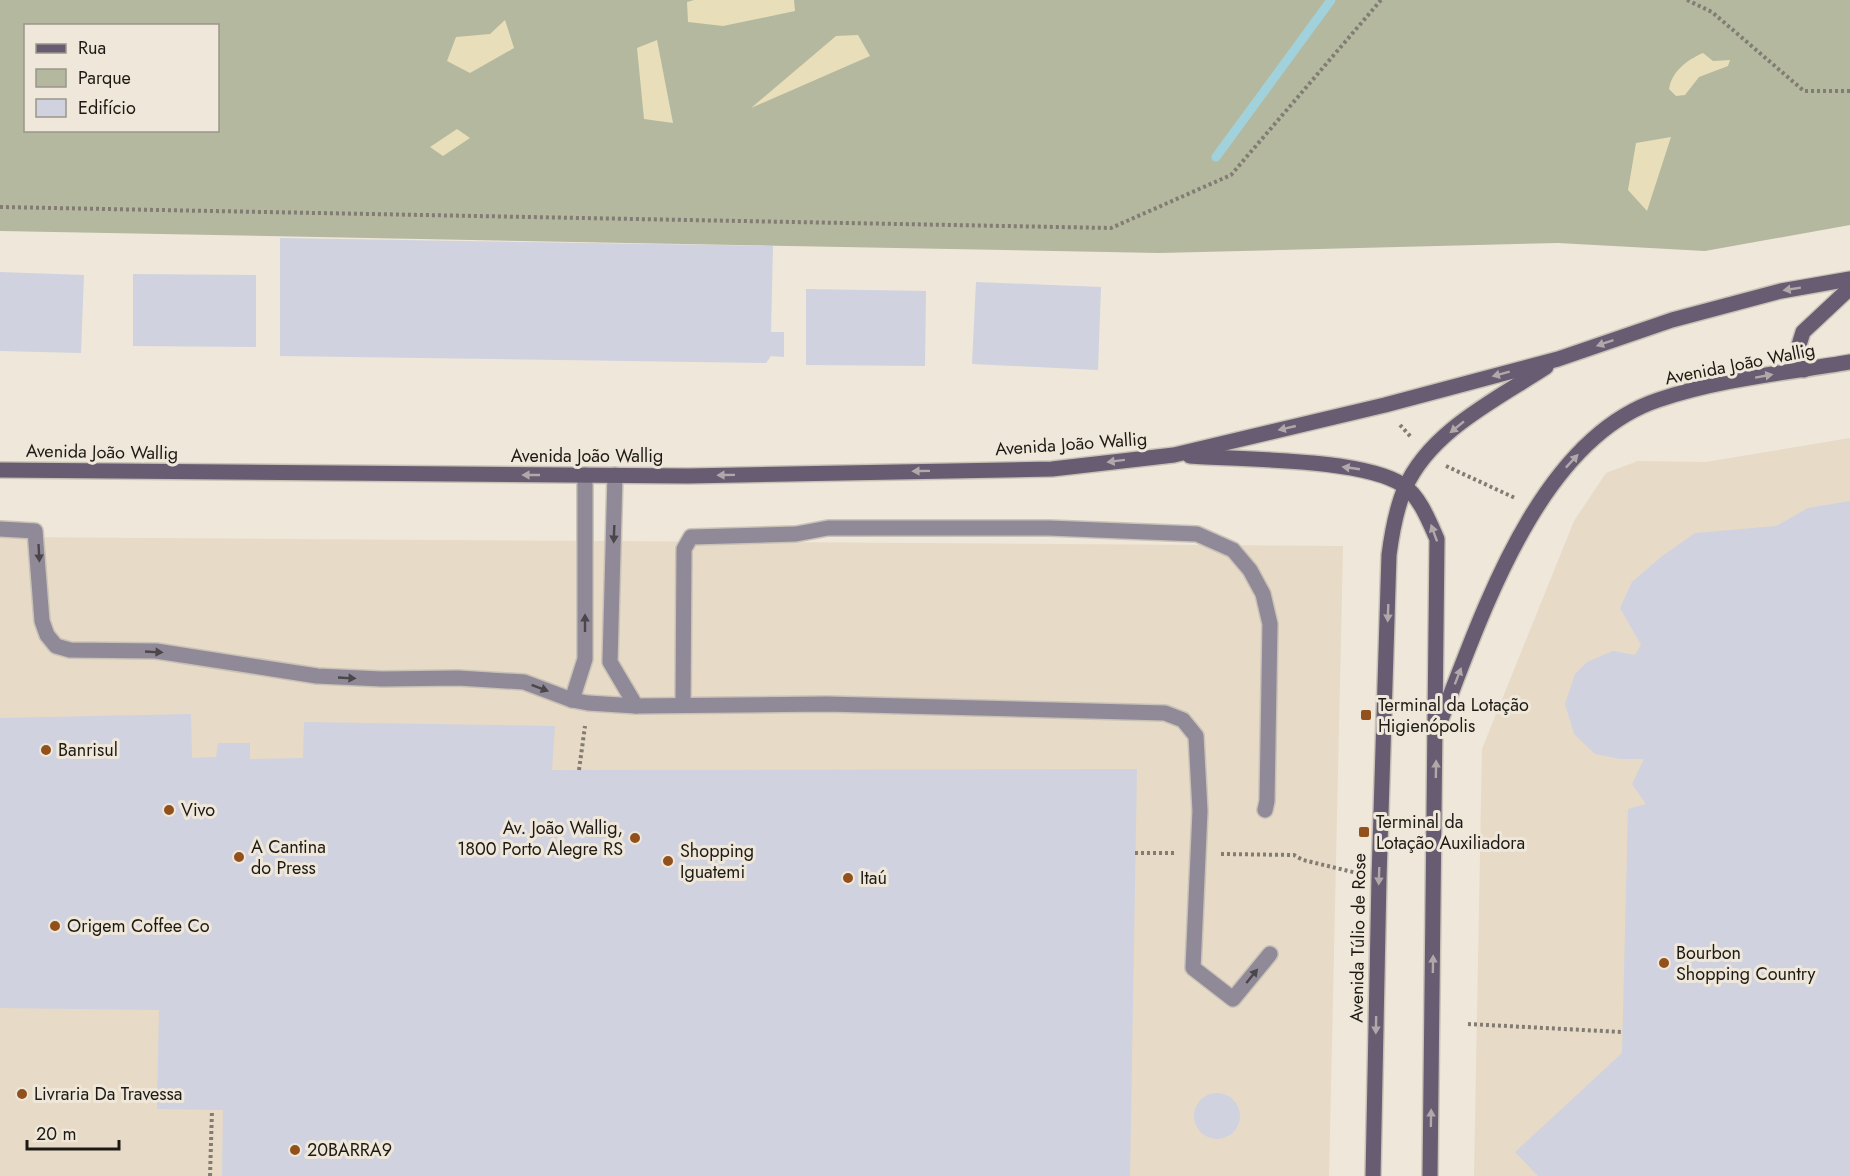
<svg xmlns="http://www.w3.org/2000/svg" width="1850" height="1176" font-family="Jost,sans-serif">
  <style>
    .built { fill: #e7dac6 }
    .green { fill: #b3b89f; fill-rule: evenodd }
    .sand { fill: #e8deb9 }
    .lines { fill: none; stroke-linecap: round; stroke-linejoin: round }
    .stream { stroke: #a1d2db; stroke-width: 9 }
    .building { fill: #d0d2e0 }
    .lane-casing { stroke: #c9c2b6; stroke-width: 18 }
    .secondary-casing { stroke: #c9c2b6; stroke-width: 18 }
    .path { stroke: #827c73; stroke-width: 4; stroke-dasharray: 3 3; stroke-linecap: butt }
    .lane { stroke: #908998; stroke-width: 15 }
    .secondary { stroke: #675c71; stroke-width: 15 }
    .oneway { fill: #b2a8aa }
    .oneway2 { fill: #4b4649 }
    .poi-dot { fill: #92511c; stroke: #efe7d9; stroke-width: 2 }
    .labels { text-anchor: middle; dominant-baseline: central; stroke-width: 6; stroke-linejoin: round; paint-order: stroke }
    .street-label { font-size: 18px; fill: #1d1a15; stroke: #efe7d9 }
    .poi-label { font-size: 18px; fill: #1d1a15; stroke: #efe7d9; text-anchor: start }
  </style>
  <rect width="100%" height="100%" fill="#efe7d9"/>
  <g class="built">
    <polygon points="1850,438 1850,1176 1474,1176 1482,749 1574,521 1606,473 1638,461 1706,462"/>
    <polygon points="0,537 1343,546 1329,1176 0,1176"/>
  </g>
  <path class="green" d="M0 0H1850V225L1705 251 1558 243 1159 253 0 231ZM26 26H218V130H26Z"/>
  <g class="sand">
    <polygon points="694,0 794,0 795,11 723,26 688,22 687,2"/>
    <polygon points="505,20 514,48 470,73 447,61 456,37 490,34"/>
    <polygon points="858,35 870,56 751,108 836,36"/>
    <polygon points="657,40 673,123 644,119 637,48"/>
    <path d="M1703 53 1713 61 1730 60 1728 66 1699 77 1685 95 1676 96 1669 89C1672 71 1687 60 1703 53Z"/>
    <polygon points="457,129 470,138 443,156 430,147"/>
    <polygon points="1671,137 1647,211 1628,190 1636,143"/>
  </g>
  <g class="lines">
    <polyline class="stream" points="1216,157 1331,0"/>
  </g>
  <g class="building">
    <polygon points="280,238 773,246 771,332 784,332 784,357 771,356 766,363 280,356"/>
    <polygon points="0,272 84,275 81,353 0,351"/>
    <polygon points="133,274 256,275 256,347 133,346"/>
    <polygon points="976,282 1101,287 1098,370 972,364"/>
    <polygon points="806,289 926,291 925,366 806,365"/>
    <polygon points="1850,501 1850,1176 1538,1176 1515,1152 1622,1053 1628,809 1646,804 1632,784 1644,759 1620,759 1595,754 1574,734 1565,704 1575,674 1587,662 1613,651 1635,655 1641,645 1620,608 1632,582 1661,557 1695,533 1776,526 1808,508"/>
    <polygon points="191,714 192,758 216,757 218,743 250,743 250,759 303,758 304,722 555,726 552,770 1137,769 1130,1176 222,1176 223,1110 157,1109 159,1010 0,1008 0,718"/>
    <circle cx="1217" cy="1116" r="23"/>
  </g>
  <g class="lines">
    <defs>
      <g id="lane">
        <polyline points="615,475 610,662 636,706"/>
        <polyline points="0,529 35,531 42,621 47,635 56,646 70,650 156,651 317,676 382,679 458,678 524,682 572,700 588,703 636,706 827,704 1165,713 1183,720 1196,736 1200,811 1193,968 1233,999 1270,954"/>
        <polyline points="572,700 585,659 585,475"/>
        <polyline points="683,704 684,549 691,537 796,534 828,528 1049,528 1197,534 1233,550 1250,570 1263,594 1270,624 1267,801 1265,810"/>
      </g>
      <g id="secondary">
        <polyline points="1804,370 1799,345 1803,332 1850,288"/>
        <path d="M1190 456C1244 460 1362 458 1403 485 1420 497 1429 521 1437 539L1430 1176"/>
        <polyline points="0,470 688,476 1052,469 1174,455 1385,405 1558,359 1672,320 1781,291 1850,279"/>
        <path d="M1440 722C1482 615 1538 440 1658 400 1719 379 1786 373 1850 362"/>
        <path d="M1373 1176 1379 878 1389 555C1392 532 1396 509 1405 488 1430 431 1497 399 1546 367"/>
      </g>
    </defs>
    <use href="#lane" class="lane-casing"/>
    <use href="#secondary" class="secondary-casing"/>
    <g class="path">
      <polyline points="1687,0 1712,12 1804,91 1850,91"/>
      <polyline points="0,207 1111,228 1231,175 1381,0"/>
      <polyline points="1400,425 1411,437"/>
      <polyline points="1446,466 1515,498"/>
      <polyline points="579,770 585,726"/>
      <polyline points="1135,853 1177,853"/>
      <polyline points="1221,854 1294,855 1303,860 1357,873"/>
      <polyline points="1468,1024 1622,1032"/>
      <polyline points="210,1176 212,1110"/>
    </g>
    <use href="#lane" class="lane"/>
    <use href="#secondary" class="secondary"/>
  </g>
  <defs><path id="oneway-solid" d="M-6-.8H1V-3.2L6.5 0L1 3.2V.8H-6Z" transform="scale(1.5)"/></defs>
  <g class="oneway">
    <use href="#oneway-solid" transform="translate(1792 289) rotate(171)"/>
    <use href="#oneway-solid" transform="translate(1605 343) rotate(161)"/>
    <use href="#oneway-solid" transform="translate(1501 374) rotate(165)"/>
    <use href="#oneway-solid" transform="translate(1764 376) rotate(-10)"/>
    <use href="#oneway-solid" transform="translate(1457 427) rotate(141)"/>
    <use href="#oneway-solid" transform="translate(1287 428) rotate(167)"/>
    <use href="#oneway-solid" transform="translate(1116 461) rotate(173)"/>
    <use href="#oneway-solid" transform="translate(1572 461) rotate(-47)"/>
    <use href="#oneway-solid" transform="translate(1351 468) rotate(-172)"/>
    <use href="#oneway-solid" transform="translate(921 471) rotate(179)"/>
    <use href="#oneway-solid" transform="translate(531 475) rotate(-180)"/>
    <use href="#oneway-solid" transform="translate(726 475) rotate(179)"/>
    <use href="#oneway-solid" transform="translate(1434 533) rotate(-110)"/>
    <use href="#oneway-solid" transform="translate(1388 613) rotate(92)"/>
    <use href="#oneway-solid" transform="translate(1458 676) rotate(-69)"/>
    <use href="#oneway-solid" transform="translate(1436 769) rotate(-89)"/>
    <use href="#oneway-solid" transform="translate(1379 876) rotate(92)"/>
    <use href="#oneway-solid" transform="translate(1433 964) rotate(-89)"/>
    <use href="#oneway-solid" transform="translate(1376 1025) rotate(91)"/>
    <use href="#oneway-solid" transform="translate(1431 1118) rotate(-89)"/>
  </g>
  <g class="oneway2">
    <use href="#oneway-solid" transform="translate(614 534) rotate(92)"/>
    <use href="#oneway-solid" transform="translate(39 553) rotate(87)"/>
    <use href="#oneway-solid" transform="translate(585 623) rotate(-90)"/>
    <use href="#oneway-solid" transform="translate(154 652) rotate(3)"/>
    <use href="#oneway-solid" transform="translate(347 678) rotate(3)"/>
    <use href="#oneway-solid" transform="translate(540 688) rotate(21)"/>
    <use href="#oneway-solid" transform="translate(1252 976) rotate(-51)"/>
  </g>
  <g class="poi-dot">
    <rect x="1360" y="709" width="12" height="12" rx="3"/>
    <circle cx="46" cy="750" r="6"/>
    <circle cx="169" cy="810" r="6"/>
    <rect x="1358" y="826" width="12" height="12" rx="3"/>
    <circle cx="635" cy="838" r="6"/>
    <circle cx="239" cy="857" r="6"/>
    <circle cx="668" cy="861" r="6"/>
    <circle cx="848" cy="878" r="6"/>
    <circle cx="55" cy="926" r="6"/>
    <circle cx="1664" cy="963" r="6"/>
    <circle cx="22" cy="1094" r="6"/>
    <circle cx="295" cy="1150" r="6"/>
  </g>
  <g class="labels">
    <g class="street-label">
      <text transform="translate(1740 364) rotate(-11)">Avenida João Wallig</text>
      <text transform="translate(1071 444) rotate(-4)">Avenida João Wallig</text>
      <text transform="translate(102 452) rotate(1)">Avenida João Wallig</text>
      <text x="587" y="456">Avenida João Wallig</text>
      <text transform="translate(1358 938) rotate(-89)">Avenida Túlio de Rose</text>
    </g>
    <g class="poi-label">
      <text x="1378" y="705">Terminal da Lotação<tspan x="1378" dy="21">Higienópolis</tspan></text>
      <text x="58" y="750">Banrisul</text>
      <text x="181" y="810">Vivo</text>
      <text x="1376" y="822">Terminal da<tspan x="1376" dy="21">Lotação Auxiliadora</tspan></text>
      <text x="623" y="828" text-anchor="end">Av. João Wallig,<tspan x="623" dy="21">1800 Porto Alegre RS</tspan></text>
      <text x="251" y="847">A Cantina<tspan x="251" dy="21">do Press</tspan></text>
      <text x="680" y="851">Shopping<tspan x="680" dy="21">Iguatemi</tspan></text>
      <text x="860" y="878">Itaú</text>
      <text x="67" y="926">Origem Coffee Co</text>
      <text x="1676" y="953">Bourbon<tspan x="1676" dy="21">Shopping Country</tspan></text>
      <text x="34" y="1094">Livraria Da Travessa</text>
      <text x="307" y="1150">20BARRA9</text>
    </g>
  </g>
  <rect x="24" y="24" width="195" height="108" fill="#efe7d9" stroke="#9b958b" stroke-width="1.5"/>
  <rect x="36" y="44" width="30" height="9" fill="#675c71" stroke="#9b958b" stroke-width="1.5"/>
  <text x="78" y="54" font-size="18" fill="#1d1a15">Rua</text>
  <rect x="36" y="69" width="30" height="18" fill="#b3b89f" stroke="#9b958b" stroke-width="1.5"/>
  <text x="78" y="84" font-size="18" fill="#1d1a15">Parque</text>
  <rect x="36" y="99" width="30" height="18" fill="#d0d2e0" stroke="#9b958b" stroke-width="1.5"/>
  <text x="78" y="114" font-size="18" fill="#1d1a15">Edifício</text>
  <path d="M27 1140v9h92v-9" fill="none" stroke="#1d1a15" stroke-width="3"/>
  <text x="36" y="1140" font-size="18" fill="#1d1a15" stroke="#efe7d9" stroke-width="4.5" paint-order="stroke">20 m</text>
</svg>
